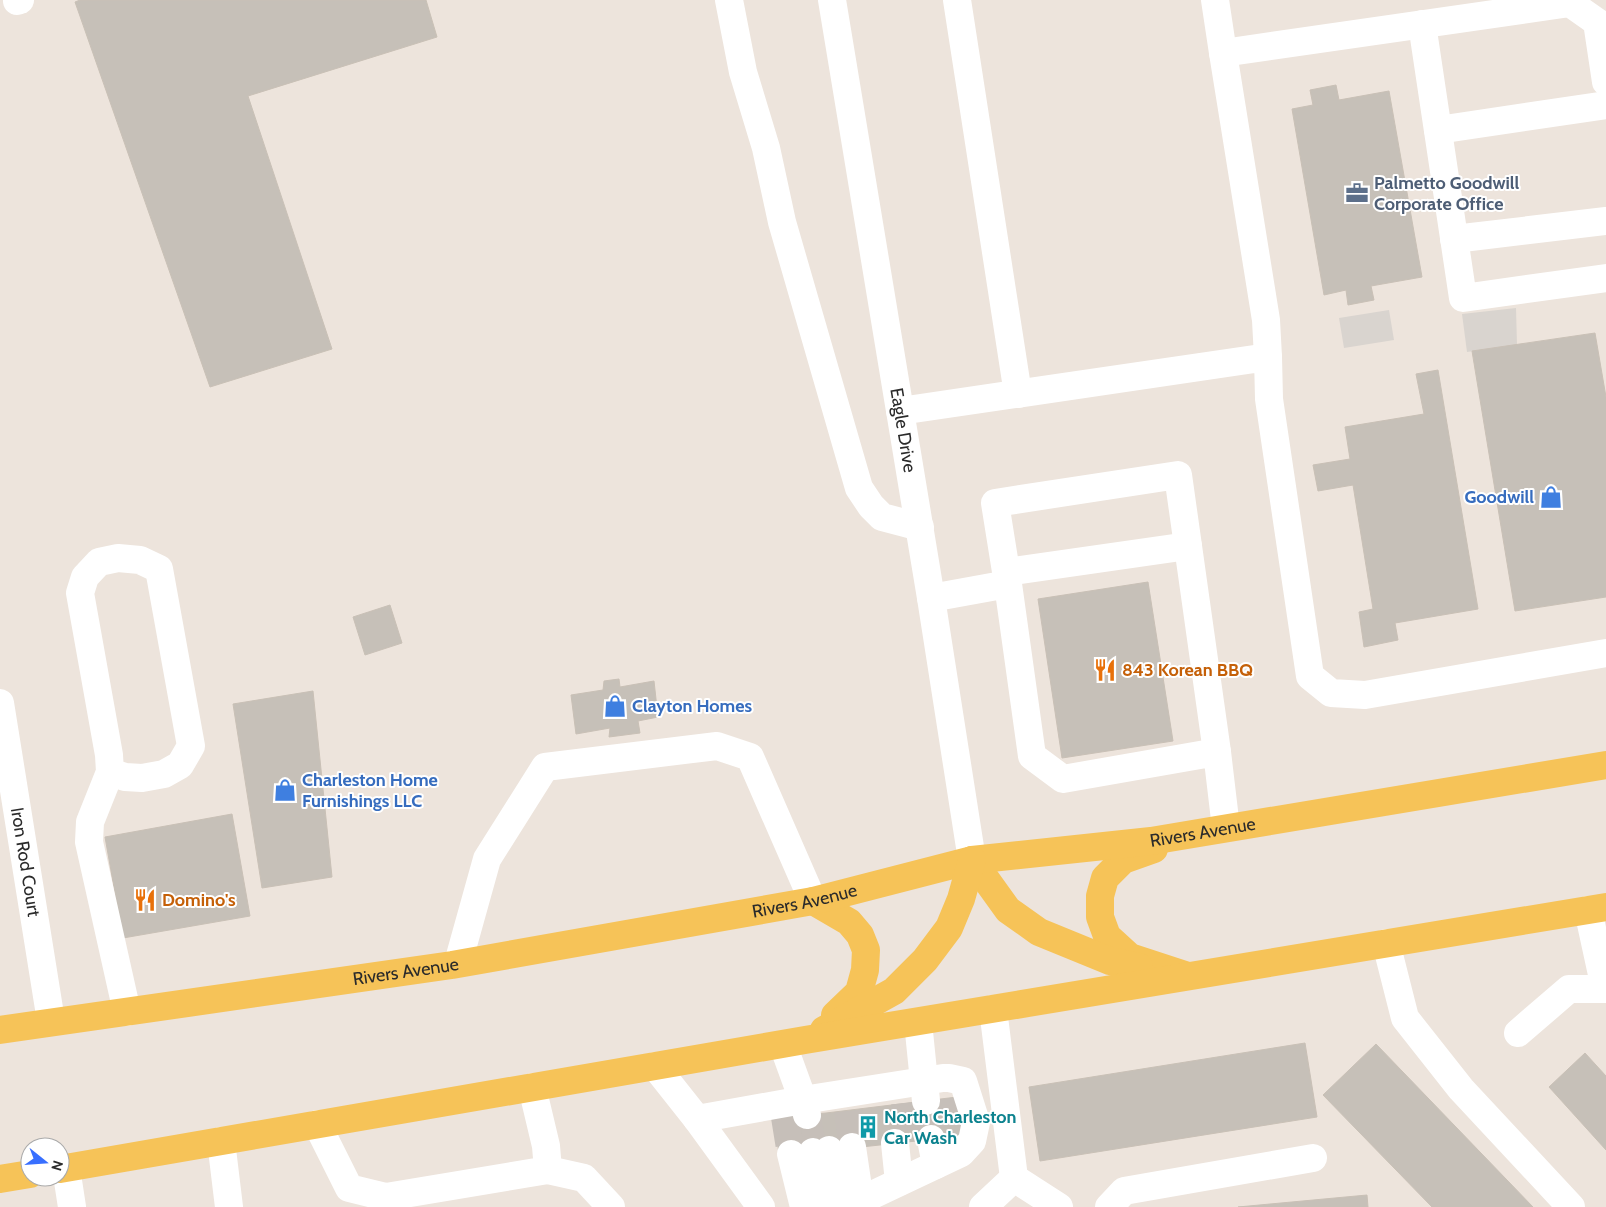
<svg xmlns="http://www.w3.org/2000/svg" width="1606" height="1207" font-family="Cabin,sans-serif">
  <style>
    .plaza { fill: #d9d4cf }
    .building { fill: #c6c0b8; stroke: #c9c0b6 }
    .lines { fill: none; stroke-linecap: round; stroke-linejoin: round }
    .minor-tunnel { stroke: #c6bfb9; stroke-width: 28; stroke-dasharray: 28 14; stroke-linecap: butt }
    .minor { stroke: #fff; stroke-width: 28 }
    .major { stroke: #f6c358; stroke-width: 28 }
    .labels { text-anchor: middle; dominant-baseline: central; stroke-width: 4; stroke-linejoin: round; paint-order: stroke }
    .service-label { font-size: 18px; font-weight: bold; fill: #4e5e75; stroke: #fff; text-anchor: start }
    .street-label { font-size: 18px; fill: #2b2b2b; stroke: #fff }
    .shop-label { font-size: 18px; font-weight: bold; fill: #366cbe; stroke: #fff; text-anchor: start }
    .food-label { font-size: 18px; font-weight: bold; fill: #c56008; stroke: #fff; text-anchor: start }
    .culture-label { font-size: 18px; font-weight: bold; fill: #0d838f; stroke: #fff; text-anchor: start }
  </style>
  <rect width="100%" height="100%" fill="#ede4dc"/>
  <g class="plaza">
    <polygon points="1516,308 1517,345 1467,352 1462,314"/>
    <polygon points="1389,310 1394,340 1344,348 1339,318"/>
  </g>
  <g class="building">
    <polygon points="80,0 426,0 437,37 248,96 332,349 210,387 75,2"/>
    <polygon points="1336,85 1339,100 1389,91 1422,277 1371,286 1374,300 1348,305 1346,290 1324,295 1292,109 1313,105 1310,90"/>
    <polygon points="1595,333 1606,397 1606,597 1515,611 1472,351"/>
    <polygon points="1438,370 1478,609 1395,623 1398,640 1364,647 1359,612 1373,609 1353,485 1318,491 1313,465 1350,459 1345,427 1424,414 1416,374"/>
    <polygon points="1148,582 1173,741 1062,758 1038,599"/>
    <polygon points="390,605 402,643 365,655 353,617"/>
    <polygon points="619,679 620,687 654,681 658,717 638,721 640,733 609,737 610,728 576,734 571,695 603,690 604,681"/>
    <polygon points="313,691 332,877 262,888 233,704"/>
    <polygon points="232,814 250,916 123,938 105,837"/>
    <polygon points="1305,1043 1317,1117 1040,1161 1029,1087"/>
    <polygon points="1376,1044 1533,1207 1432,1207 1323,1095"/>
    <polygon points="1585,1053 1606,1076 1606,1150 1549,1087"/>
    <polygon points="957,1097 962,1136 779,1156 775,1117 826,1113"/>
    <polygon points="1367,1195 1368,1207 1238,1207"/>
  </g>
  <g class="lines">
    <g class="minor-tunnel">
      <polyline points="945,1099 950,1137"/>
      <polyline points="926,1101 931,1139"/>
      <polyline points="905,1103 909,1141"/>
      <polyline points="848,1111 852,1147"/>
      <polyline points="807,1115 813,1152"/>
      <polyline points="785,1117 791,1154"/>
    </g>
    <g class="minor">
      <polyline points="729,0 743,72 766,148 782,222 859,488 871,506 882,517 920,527"/>
      <path id="s1" d="M832 0 931 598 972 860"/>
      <polyline points="957,0 1018,394"/>
      <polyline points="1215,0 1223,53"/>
      <polyline points="17,1 20,0"/>
      <polyline points="1422,24 1463,298 1606,278"/>
      <polyline points="1438,130 1606,105"/>
      <polyline points="1454,239 1606,221"/>
      <polyline points="1268,357 1266,320 1223,53 1570,3 1597,22 1606,82"/>
      <polyline points="900,411 1268,357 1269,399 1310,676 1331,693 1365,695 1606,653"/>
      <polyline points="1006,572 1188,546"/>
      <polyline points="1008,584 995,503 1178,475 1217,752"/>
      <polyline points="931,598 1008,584 1032,756 1063,779 1217,752 1226,828"/>
      <path id="s2" d="M0 703 51 1021"/>
      <polyline points="110,772 125,777 142,778 164,774 180,765 191,746 159,569 140,560 118,558 99,562 85,577 80,593 109,755 110,772 90,822 89,842 127,1012"/>
      <polyline points="1588,910 1603,979 1606,984"/>
      <polyline points="1386,943 1405,1018 1461,1089 1571,1207"/>
      <polyline points="458,963 487,859 545,767 717,746 750,757 813,901"/>
      <polyline points="993,1009 1014,1178"/>
      <polyline points="918,1022 926,1101"/>
      <polyline points="1518,1033 1569,989 1606,989"/>
      <polyline points="783,1045 803,1100 807,1115"/>
      <polyline points="655,1066 697,1119 761,1207"/>
      <polyline points="697,1119 803,1100 943,1078 949,1078 963,1081 976,1122 972,1141 961,1153 847,1207"/>
      <polyline points="317,1124 349,1188 386,1197 548,1170 546,1146 532,1087"/>
      <polyline points="931,1139 936,1165"/>
      <polyline points="221,1141 229,1207"/>
      <polyline points="895,1143 899,1182"/>
      <polyline points="852,1147 860,1201"/>
      <polyline points="829,1150 843,1207"/>
      <polyline points="813,1152 822,1207"/>
      <polyline points="791,1154 804,1207"/>
      <polyline points="66,1168 72,1207"/>
      <polyline points="548,1170 584,1178 611,1207"/>
      <polyline points="983,1207 1014,1178 1059,1207"/>
      <polyline points="1109,1207 1124,1191 1313,1158"/>
    </g>
    <g class="major">
      <polyline points="1154,849 1123,860 1105,878 1100,896 1100,917 1107,936 1130,957 1185,975"/>
      <polyline points="972,860 1008,910 1039,932 1110,961 1139,967"/>
      <polyline points="813,901 849,922 860,935 866,950 865,970 859,992 835,1015"/>
      <path id="s3" d="M0 1030 452 965 813 901 972 860 1151 841 1606 765"/>
      <polyline points="824,1030 894,991 925,960 949,928 961,899 972,860"/>
      <polyline points="60,1169 805,1040 1606,907"/>
      <polyline points="0,1179 30,1174"/>
    </g>
  </g>
  <defs>
    <symbol id="office-bare" viewBox="-9 -9 18 18"><path d="M-6-3h4V-5.5h4V-3h4V5H-6ZM-1-4.5V-3h2v-1.5ZM-6 0V1H6V0Z" fill="#5c6f8a" stroke="#fff" stroke-width="2.5" paint-order="stroke"/></symbol>
    <symbol id="shop-bare" viewBox="-9 -9 18 18"><path d="M-5-2.5h2.3a2.7 3.5 0 0 1 5.4 0H5L5.5 6h-11ZM-1.5-2.5h3a1.5 2.3 0 0 0-3 0Z" fill="#3f7fe0" stroke="#fff" stroke-width="2.5" paint-order="stroke"/></symbol>
    <symbol id="restaurant-bare" viewBox="-9 -9 18 18"><path d="M-5-6h1v4h1v-4h1v4h1v-4h1v5L-1.5 .5V6h-2V.5L-5-1ZM5-6V6H3V1.5H1.5Q1.5-4 5-6Z" fill="#e8710a" stroke="#fff" stroke-width="2.5" paint-order="stroke"/></symbol>
    <symbol id="building-bare" viewBox="-9 -9 18 18"><path d="M-4-6H4V6H1V3H-1V6H-4ZM-2.5-4.3h1.7v1.8h-1.7ZM.8-4.3h1.7v1.8H.8ZM-2.5-1h1.7V.8h-1.7ZM.8-1h1.7V.8H.8Z" fill="#0f9aa8" stroke="#fff" stroke-width="2.5" paint-order="stroke"/></symbol>
  </defs>
  <g fill-rule="evenodd">
    <use href="#office-bare" x="1341" y="177" width="32" height="32"/>
    <use href="#shop-bare" x="1535" y="481" width="32" height="32"/>
    <use href="#restaurant-bare" x="1089" y="654" width="32" height="32"/>
    <use href="#shop-bare" x="599" y="690" width="32" height="32"/>
    <use href="#shop-bare" x="269" y="774" width="32" height="32"/>
    <use href="#restaurant-bare" x="129" y="884" width="32" height="32"/>
    <use href="#building-bare" x="852" y="1111" width="32" height="32"/>
  </g>
  <g class="labels">
    <g class="service-label">
      <text x="1374" y="183">Palmetto Goodwill<tspan x="1374" dy="21">Corporate Office</tspan></text>
    </g>
    <g class="street-label">
      <text stroke="none"><textPath href="#s1" startOffset="436">Eagle Drive</textPath></text>
      <text stroke="none"><textPath href="#s3" startOffset="1220">Rivers Avenue</textPath></text>
      <text stroke="none"><textPath href="#s2" startOffset="161">Iron Rod Court</textPath></text>
      <text stroke="none"><textPath href="#s3" startOffset="815">Rivers Avenue</textPath></text>
      <text stroke="none"><textPath href="#s3" startOffset="410">Rivers Avenue</textPath></text>
    </g>
    <g class="shop-label">
      <text x="1534" y="497" text-anchor="end">Goodwill</text>
      <text x="632" y="706">Clayton Homes</text>
      <text x="302" y="780">Charleston Home<tspan x="302" dy="21">Furnishings LLC</tspan></text>
    </g>
    <g class="food-label">
      <text x="1122" y="670">843 Korean BBQ</text>
      <text x="162" y="900">Domino's</text>
    </g>
    <g class="culture-label">
      <text x="884" y="1117">North Charleston<tspan x="884" dy="21">Car Wash</tspan></text>
    </g>
  </g>
  <g transform="translate(45 1162) rotate(107)"><circle r="24" fill="#ffffff" stroke="#aaaaaa"/>
  <path d="M0-4L9 19L0 12L-9 19Z" fill="#386fff"/>
  <text y="-8" font-size="14" font-weight="bold" text-anchor="middle" fill="#2b2b2b">N</text>
  </g>
</svg>
